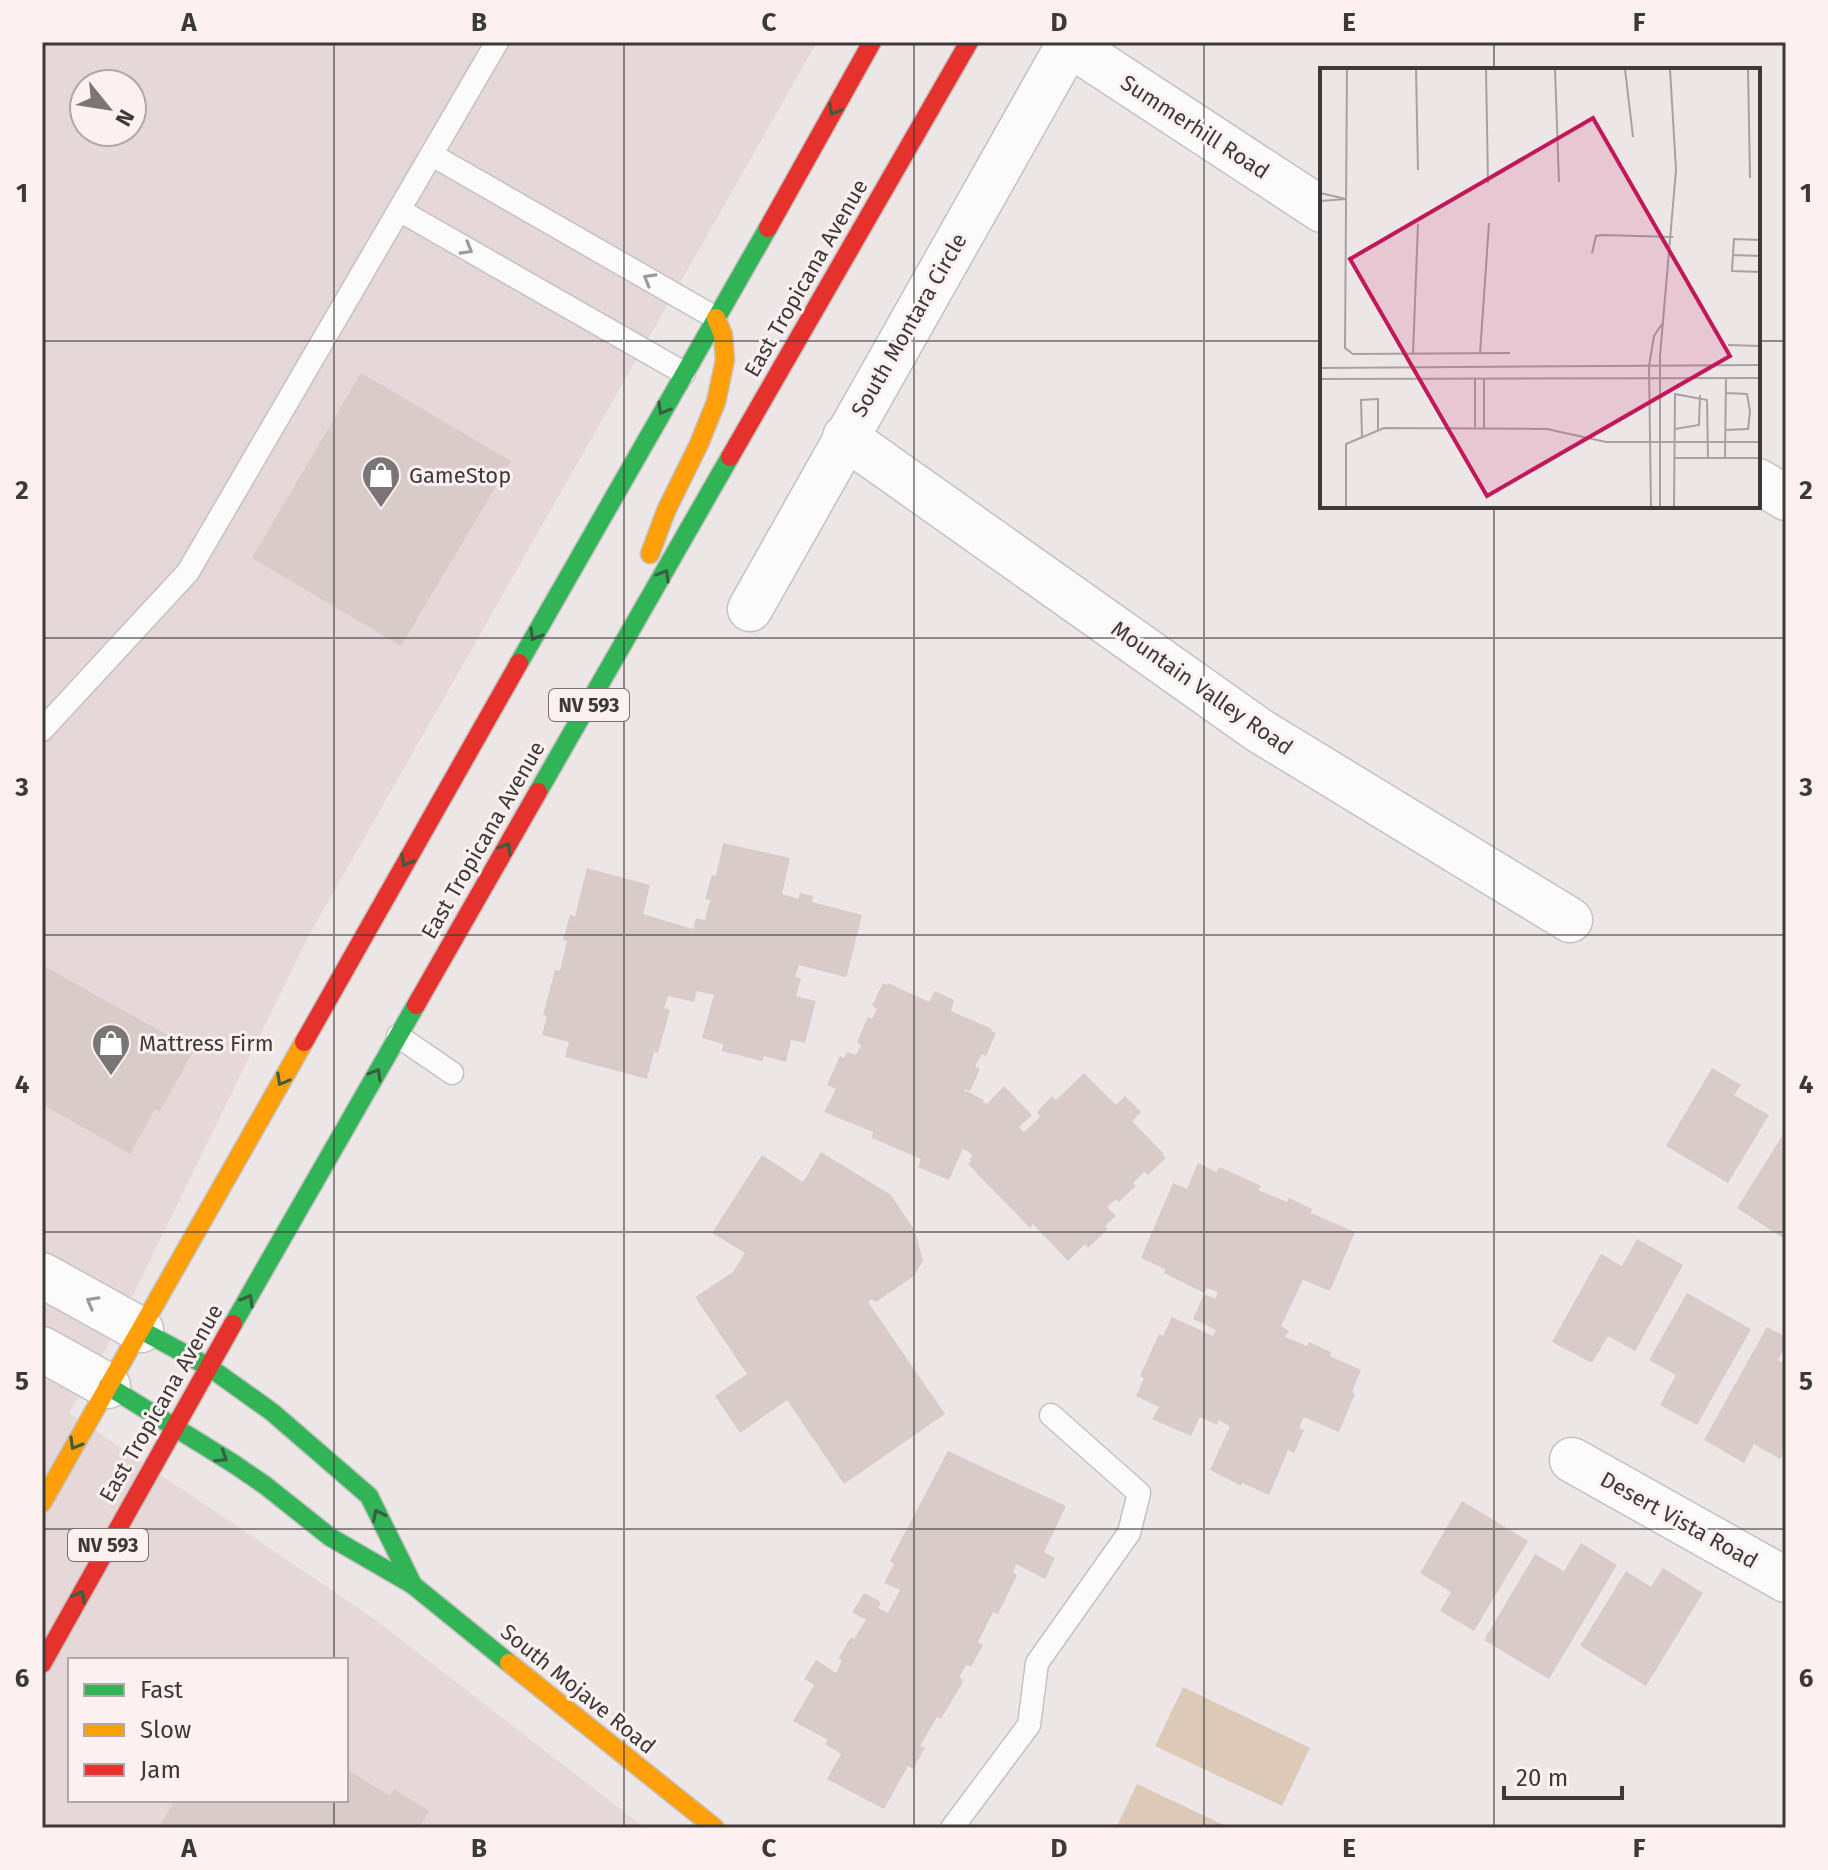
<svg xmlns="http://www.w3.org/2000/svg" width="1828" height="1870" font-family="'Fira Sans',sans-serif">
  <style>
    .built { fill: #e6d7d9; fill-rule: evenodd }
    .green { fill: #dcc9b7 }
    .building { fill: #d8cbc8 }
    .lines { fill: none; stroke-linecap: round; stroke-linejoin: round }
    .lane-casing { stroke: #c6c1c1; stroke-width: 25 }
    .street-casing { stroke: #c6c1c1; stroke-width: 47 }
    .fast-casing { stroke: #c6c1c1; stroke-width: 21 }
    .slow-casing { stroke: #c6c1c1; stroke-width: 21 }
    .jam-casing { stroke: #c6c1c1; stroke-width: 21 }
    .lane { stroke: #fcfbfb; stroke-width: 22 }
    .street { stroke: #fcfbfb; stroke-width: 44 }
    .fast { stroke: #30b455; stroke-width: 18 }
    .slow { stroke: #ff9f0a; stroke-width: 18 }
    .jam { stroke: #e5322d; stroke-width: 18 }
    .oneway { stroke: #3a5e41 }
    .oneway2 { stroke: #9d9a9a }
    .grid { fill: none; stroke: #3e3939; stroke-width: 2; stroke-opacity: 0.55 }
    .labels { text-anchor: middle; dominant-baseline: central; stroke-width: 6; stroke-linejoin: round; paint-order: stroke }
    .shield { fill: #fdf0f1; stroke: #777070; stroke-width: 2 }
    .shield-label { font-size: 20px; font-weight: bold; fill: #3e3939 }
    .street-label { font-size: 22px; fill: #3e3939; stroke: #fdf0f1 }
    .poi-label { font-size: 22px; fill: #3e3939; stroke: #fdf0f1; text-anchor: start }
    .inset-road { fill: none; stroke: #a7a1a1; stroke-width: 2 }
    .view { fill: #c2185b; fill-opacity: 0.15; stroke: #c2185b; stroke-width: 4 }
    .inset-edge { fill: none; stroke: #3e3939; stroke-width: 4 }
    .neatline { fill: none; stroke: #3e3939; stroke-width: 3 }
    .grid-label { font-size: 26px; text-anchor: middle; font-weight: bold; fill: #3e3939 }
  </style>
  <rect width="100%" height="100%" fill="#ede6e7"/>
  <path class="built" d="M42 42H817L308 937 110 1342 69 1413 373 1618 645 1828H42ZM84 84H132V132H84ZM70 1660H346V1800H70Z"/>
  <g class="green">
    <polygon points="1183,1687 1310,1748 1282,1806 1155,1746"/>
    <polygon points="1137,1784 1230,1828 1116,1828"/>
  </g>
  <g class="building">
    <polygon points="361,373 511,461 401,646 252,558"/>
    <polygon points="723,843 790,858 782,894 798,899 800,893 813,896 812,902 862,915 847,975 845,977 799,965 795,977 801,978 796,996 816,1001 805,1043 791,1040 786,1062 764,1056 762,1061 722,1051 723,1044 702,1038 714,995 697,991 694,1002 668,996 664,1008 670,1010 658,1053 654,1052 647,1079 565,1057 569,1042 542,1035 547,1016 543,1015 555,970 560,971 567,941 563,940 570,915 575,916 587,868 650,885 643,914 693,929 696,918 705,920 710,900 705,899 712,875 716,876"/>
    <polygon points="42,965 194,1050 160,1111 155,1109 130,1154 42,1104"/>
    <polygon points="883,983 887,985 888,983 929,1002 935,991 954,1000 951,1011 992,1029 991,1031 996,1033 986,1056 982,1054 975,1066 980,1069 970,1091 965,1089 964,1090 984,1100 983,1102 987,1104 1004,1086 1032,1115 1019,1127 1024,1132 1040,1117 1037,1112 1052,1096 1056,1100 1084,1073 1116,1105 1125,1096 1141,1112 1132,1121 1163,1153 1162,1154 1166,1158 1148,1175 1144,1172 1133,1183 1136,1186 1119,1202 1116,1199 1107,1207 1116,1216 1105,1226 1108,1229 1088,1248 1085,1244 1068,1261 1033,1224 1030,1228 968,1164 971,1161 969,1159 973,1157 969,1152 963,1149 949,1180 918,1167 921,1159 872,1138 873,1132 824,1112 836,1089 827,1085 840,1056 844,1058 847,1052 856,1055 861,1045 857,1042 868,1017 872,1019 877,1009 872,1006"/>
    <polygon points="1712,1068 1741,1085 1734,1095 1769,1115 1728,1183 1666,1146"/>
    <polygon points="1786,1130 1786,1240 1737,1208"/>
    <polygon points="821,1152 891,1195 915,1231 923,1261 914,1276 876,1302 872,1299 868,1302 945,1414 844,1484 787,1400 740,1433 715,1396 747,1374 695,1297 733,1272 745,1253 712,1233 762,1155 803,1182"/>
    <polygon points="1198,1163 1216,1172 1220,1167 1261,1186 1258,1190 1287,1202 1289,1198 1312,1209 1311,1213 1355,1232 1330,1291 1303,1280 1281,1326 1289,1331 1285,1337 1307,1346 1309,1342 1331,1352 1330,1356 1361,1370 1352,1392 1355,1394 1339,1432 1304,1417 1299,1428 1304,1430 1294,1453 1288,1450 1269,1495 1242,1483 1241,1486 1210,1470 1230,1426 1219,1420 1217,1425 1200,1417 1191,1436 1152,1419 1159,1407 1136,1396 1144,1378 1140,1376 1159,1334 1163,1336 1172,1317 1213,1336 1216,1330 1193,1319 1204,1294 1215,1299 1218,1292 1207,1288 1204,1293 1164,1273 1165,1269 1141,1258 1173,1183 1187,1189"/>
    <polygon points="1637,1239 1683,1265 1635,1351 1608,1336 1592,1363 1552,1342 1601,1254 1622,1266"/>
    <polygon points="1687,1293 1751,1329 1697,1425 1660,1405 1676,1375 1649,1360"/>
    <polygon points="1767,1327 1786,1337 1786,1345 1778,1360 1786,1365 1786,1449 1780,1459 1754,1444 1744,1463 1704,1440"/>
    <polygon points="948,1451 1066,1506 1044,1552 1055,1558 1045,1579 1016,1564 1013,1572 1017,1575 998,1614 993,1612 978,1642 983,1645 971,1667 966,1665 959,1678 964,1680 941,1719 937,1717 920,1746 925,1748 913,1769 908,1766 884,1809 827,1779 841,1754 825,1744 828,1740 793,1721 814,1685 804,1679 816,1660 836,1673 842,1660 838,1659 851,1637 854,1639 866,1620 852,1612 864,1593 881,1602 878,1608 888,1613 900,1590 884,1583 894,1564 890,1561"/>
    <polygon points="1462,1501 1528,1541 1474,1631 1440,1611 1451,1592 1420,1573"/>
    <polygon points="1581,1543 1617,1565 1549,1679 1484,1640 1535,1554 1564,1571"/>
    <polygon points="1663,1568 1703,1593 1646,1686 1580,1646 1626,1571 1651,1587"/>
    <polygon points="346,1769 390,1796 394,1789 429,1811 420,1826 424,1828 158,1828 175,1800 346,1800"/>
  </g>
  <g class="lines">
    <defs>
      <g id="lane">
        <polyline points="432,155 716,318"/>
        <polyline points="399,210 684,373"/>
        <polyline points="42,730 188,572 497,42"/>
        <polyline points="398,1036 452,1073"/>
        <polyline points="952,1828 1029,1725 1037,1663 1129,1533 1139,1493 1051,1415"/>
      </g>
      <g id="street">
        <polyline points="1069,44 1322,210"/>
        <polyline points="845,437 1260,731 1570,920"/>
        <polyline points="1758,481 1786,498"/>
        <polyline points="750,609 1070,42"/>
        <polyline points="42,1275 141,1330"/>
        <polyline points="42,1349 108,1386"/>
        <polyline points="1572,1460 1786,1580"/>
      </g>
      <g id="fast">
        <polyline points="519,663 768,228"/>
        <polyline points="538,792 730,457"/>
        <polyline points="233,1324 416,1005"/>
        <polyline points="141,1330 209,1367 272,1412 369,1496 413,1585"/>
        <polyline points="108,1386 234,1464 266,1486 330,1537 413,1585 509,1663"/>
      </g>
      <g id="slow">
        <polyline points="650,554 666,511 699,444 716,402 725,360 723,335 716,318"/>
        <polyline points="42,1503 304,1042"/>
        <polyline points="509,1663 715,1828"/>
      </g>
      <g id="jam">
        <polyline points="768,228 872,42"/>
        <polyline points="730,457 969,42"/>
        <polyline points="416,1005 538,792"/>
        <polyline points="304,1042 519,663"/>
        <polyline points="42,1664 233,1324"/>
      </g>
    </defs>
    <use href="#lane" class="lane-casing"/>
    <use href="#street" class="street-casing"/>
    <use href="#fast" class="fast-casing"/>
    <use href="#slow" class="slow-casing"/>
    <use href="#jam" class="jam-casing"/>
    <use href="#lane" class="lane"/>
    <use href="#street" class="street"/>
    <use href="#fast" class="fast"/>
    <use href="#slow" class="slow"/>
    <use href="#jam" class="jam"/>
  </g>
  <defs><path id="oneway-chevron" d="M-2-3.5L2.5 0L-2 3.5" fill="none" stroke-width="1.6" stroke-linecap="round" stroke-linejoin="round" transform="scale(2)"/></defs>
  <g class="oneway">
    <use href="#oneway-chevron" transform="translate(834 110) rotate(119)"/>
    <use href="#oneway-chevron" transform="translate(663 409) rotate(120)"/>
    <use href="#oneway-chevron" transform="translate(664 575) rotate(-60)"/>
    <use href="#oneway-chevron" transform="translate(535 635) rotate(120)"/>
    <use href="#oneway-chevron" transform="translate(506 848) rotate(-60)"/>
    <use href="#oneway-chevron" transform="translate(406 861) rotate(120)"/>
    <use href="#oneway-chevron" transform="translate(376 1074) rotate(-60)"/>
    <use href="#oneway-chevron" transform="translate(282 1080) rotate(119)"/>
    <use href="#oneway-chevron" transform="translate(248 1300) rotate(-60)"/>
    <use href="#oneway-chevron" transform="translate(75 1444) rotate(120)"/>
    <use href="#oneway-chevron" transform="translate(222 1457) rotate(32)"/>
    <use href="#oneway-chevron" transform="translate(378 1515) rotate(-116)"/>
    <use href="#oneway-chevron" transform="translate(80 1596) rotate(-61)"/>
  </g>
  <g class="oneway2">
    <use href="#oneway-chevron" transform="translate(467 249) rotate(30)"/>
    <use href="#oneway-chevron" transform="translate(649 279) rotate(-150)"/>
    <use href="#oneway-chevron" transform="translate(92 1302) rotate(-151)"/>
  </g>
  <path class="grid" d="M334 42V1660M624 42V1828M914 42V1828M1204 42V1828M1494 42V70M42 341H1322M1758 341H1786M1494 506V1828M42 638H1786M42 935H1786M42 1232H1786M42 1529H1786M334 1800V1828"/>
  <defs>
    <symbol id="shop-pin" viewBox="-11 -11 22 30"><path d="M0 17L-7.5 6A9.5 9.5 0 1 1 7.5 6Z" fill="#7b7676" stroke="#fdf0f1"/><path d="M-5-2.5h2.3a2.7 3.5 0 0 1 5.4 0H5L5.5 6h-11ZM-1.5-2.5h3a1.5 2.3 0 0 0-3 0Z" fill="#fff"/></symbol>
  </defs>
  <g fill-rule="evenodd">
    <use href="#shop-pin" x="359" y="453" width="44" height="60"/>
    <use href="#shop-pin" x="89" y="1021" width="44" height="60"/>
  </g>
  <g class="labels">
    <g class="shield">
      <rect x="549" y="689" width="80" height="32" rx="6"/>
      <rect x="68" y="1529" width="80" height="32" rx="6"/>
    </g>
    <g class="shield-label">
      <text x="589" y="705">NV 593</text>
      <text x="108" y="1545">NV 593</text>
    </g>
    <g class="street-label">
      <text transform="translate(1195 127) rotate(33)">Summerhill Road</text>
      <text transform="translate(806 278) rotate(-60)">East Tropicana Avenue</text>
      <text transform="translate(909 325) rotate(-60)">South Montara Circle</text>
      <text transform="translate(1202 688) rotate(35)">Mountain Valley Road</text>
      <text transform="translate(483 840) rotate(-60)">East Tropicana Avenue</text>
      <text transform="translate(161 1403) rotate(-60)">East Tropicana Avenue</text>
      <text transform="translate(1679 1520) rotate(29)">Desert Vista Road</text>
      <text transform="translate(578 1689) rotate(39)">South Mojave Road</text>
    </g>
    <g class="poi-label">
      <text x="409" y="475">GameStop</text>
      <text x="139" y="1043">Mattress Firm</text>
    </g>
  </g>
  <g transform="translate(1320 68)">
    <rect width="440" height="440" fill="#ede6e7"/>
    <path class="inset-road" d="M27 1 25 280 33 286 190 285M96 1 98 102M166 1 168 115M235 1 239 114M305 1 313 69M428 1 430 110M0 125 26 131M0 133 26 131M440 172 414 171 412 203 440 204M272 185 276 168 282 167 353 169M413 187 440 188M408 277 440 278M93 286 98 156M160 286 169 155M0 300 440 297M0 311 440 310M155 311V361M164 311V361M355 361 379 357 380 327M405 362 428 361 430 343 427 326 406 325M42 369 41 332 58 331V362M355 390H440M405 390 406 310M26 439V376L64 360 227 361 286 374H440M331 439 329 298 334 268 342 256M340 439V288L356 102 350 1M354 439 355 326 387 332 388 390"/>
    <path class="view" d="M273 50 410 288 167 428 30 191Z"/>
    <rect width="440" height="440" class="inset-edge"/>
  </g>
  <rect width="1828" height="1870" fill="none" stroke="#fdf0f1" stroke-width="88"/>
  <rect x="68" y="1658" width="280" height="144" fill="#fdf0f1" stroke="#b1a7a7" stroke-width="2"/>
  <rect x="84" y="1684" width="40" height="12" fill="#30b455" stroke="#b1a7a7" stroke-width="2"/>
  <text x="140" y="1698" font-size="24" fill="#3e3939">Fast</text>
  <rect x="84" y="1724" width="40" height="12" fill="#ff9f0a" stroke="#b1a7a7" stroke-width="2"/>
  <text x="140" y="1738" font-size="24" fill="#3e3939">Slow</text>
  <rect x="84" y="1764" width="40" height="12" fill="#e5322d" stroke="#b1a7a7" stroke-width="2"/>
  <text x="140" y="1778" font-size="24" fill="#3e3939">Jam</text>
  <g transform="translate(108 108) rotate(120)"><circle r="38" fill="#fdf0f1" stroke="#b1a7a7" stroke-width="2"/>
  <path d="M0-6L14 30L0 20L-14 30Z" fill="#7b7676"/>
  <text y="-12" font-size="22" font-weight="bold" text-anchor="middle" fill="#3e3939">N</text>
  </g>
  <path d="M1504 1786v12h118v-12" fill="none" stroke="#3e3939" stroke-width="4"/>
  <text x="1516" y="1786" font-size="24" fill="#3e3939" stroke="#fdf0f1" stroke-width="6" paint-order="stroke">20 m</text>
  <rect x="44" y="44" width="1740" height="1782" class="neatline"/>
  <g class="grid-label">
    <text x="189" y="31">A</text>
    <text x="479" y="31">B</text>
    <text x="769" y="31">C</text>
    <text x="1059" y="31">D</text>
    <text x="1349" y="31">E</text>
    <text x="1639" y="31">F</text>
    <text x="22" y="202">1</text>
    <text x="1806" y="202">1</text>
    <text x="22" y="499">2</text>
    <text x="1806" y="499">2</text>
    <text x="22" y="796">3</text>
    <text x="1806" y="796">3</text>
    <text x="22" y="1093">4</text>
    <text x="1806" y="1093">4</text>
    <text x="22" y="1390">5</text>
    <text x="1806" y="1390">5</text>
    <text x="22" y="1687">6</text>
    <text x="1806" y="1687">6</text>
    <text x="189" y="1857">A</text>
    <text x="479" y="1857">B</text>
    <text x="769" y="1857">C</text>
    <text x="1059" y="1857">D</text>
    <text x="1349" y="1857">E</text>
    <text x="1639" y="1857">F</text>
  </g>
</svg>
